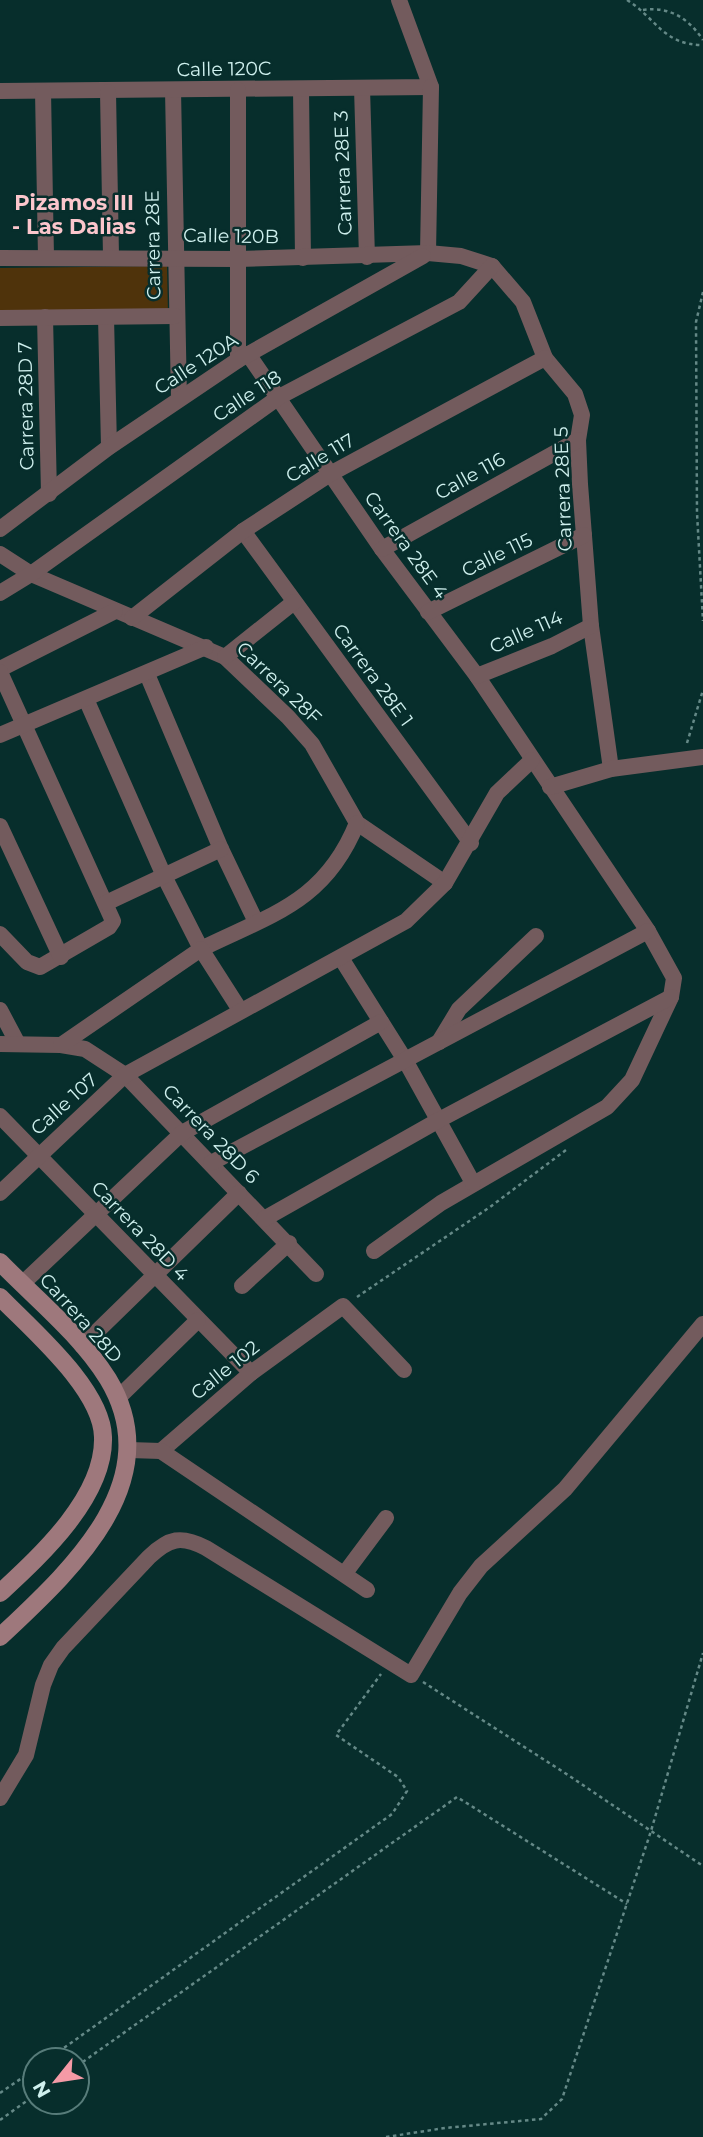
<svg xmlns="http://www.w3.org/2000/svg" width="703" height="2137" font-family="Montserrat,sans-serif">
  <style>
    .green { fill: #4f330b }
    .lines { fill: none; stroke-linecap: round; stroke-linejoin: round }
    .path { stroke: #658987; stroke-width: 2.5; stroke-dasharray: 3.5 3.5; stroke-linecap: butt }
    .street { stroke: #735b5d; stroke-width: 16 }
    .secondary { stroke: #9e787c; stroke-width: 18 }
    .labels { text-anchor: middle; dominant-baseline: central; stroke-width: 5; stroke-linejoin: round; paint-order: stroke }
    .street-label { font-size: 19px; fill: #cff0ee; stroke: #072e2c }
    .neighbourhood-label { font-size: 21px; font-weight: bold; fill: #fbc6cc; stroke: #072e2c }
  </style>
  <rect width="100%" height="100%" fill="#072e2c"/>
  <polygon class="green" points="167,266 168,314 0,314 0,268"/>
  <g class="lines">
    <g class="path">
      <path d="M627 0C656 18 663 45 703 45"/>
      <path d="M643 10C670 6 689 19 703 40"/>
      <polyline points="703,292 696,322 697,513 703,621"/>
      <polyline points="687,743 703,690"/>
      <polyline points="357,1297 490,1207 566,1150"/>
      <polyline points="423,1682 568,1775 703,1866"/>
      <polyline points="47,2060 392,1814 407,1791 398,1777 336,1735 381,1674"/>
      <polyline points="77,2066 457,1797 627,1904"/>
      <polyline points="0,2093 35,2069"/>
      <polyline points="0,2120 35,2095"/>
      <polyline points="386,2137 445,2128 541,2119 562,2099 651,1831 703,1653"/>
    </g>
    <g class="street">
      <polyline points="362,88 367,257"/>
      <polyline points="301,89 303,258"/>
      <polyline points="173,90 179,399"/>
      <polyline points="0,91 431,87 399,0"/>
      <polyline points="43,91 46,257"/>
      <polyline points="108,92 111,256"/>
      <polyline points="428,253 431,87"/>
      <polyline points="0,258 238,259 428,253 461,256 492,266 523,302 545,358 575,394 582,415 578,440 580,484 591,626 611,769"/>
      <polyline points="45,317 49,494"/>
      <polyline points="106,317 109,447"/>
      <polyline points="0,318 175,316"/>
      <polyline points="248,354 382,549 477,676 648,931 674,978 671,997 632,1080 607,1107 441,1203 374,1251"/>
      <polyline points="238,360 238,90"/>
      <polyline points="0,529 109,447 238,360 423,256"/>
      <polyline points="243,531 471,843"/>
      <polyline points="382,549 578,440"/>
      <polyline points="0,554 31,574 225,657 288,717 312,744 357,823 445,883"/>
      <polyline points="0,593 31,574 279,397 459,302 492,266"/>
      <polyline points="428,612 584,535"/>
      <polyline points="132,618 243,531 330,474 545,358"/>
      <polyline points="225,657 294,602"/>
      <polyline points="0,669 115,611"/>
      <polyline points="0,672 113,921 109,927 40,967 27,962 0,934"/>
      <polyline points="147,674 221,849 256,922"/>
      <polyline points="477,676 552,646 591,626"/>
      <path d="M86 699 164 876 201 949C272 914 325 902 357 823"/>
      <polyline points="0,735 206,647"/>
      <polyline points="550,787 611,769 703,757"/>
      <polyline points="0,826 61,957"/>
      <polyline points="106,903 221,849"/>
      <polyline points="341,958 405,1060 473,1183"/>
      <polyline points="0,1010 18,1044"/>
      <polyline points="439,1042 459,1009 536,936"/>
      <polyline points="0,1044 61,1045 85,1049 125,1075 316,1274"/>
      <polyline points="61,1045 201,949 240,1010"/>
      <polyline points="0,1116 251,1373"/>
      <polyline points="211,1163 648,931"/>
      <polyline points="0,1193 125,1075 406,921 445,883 497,793 532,760"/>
      <polyline points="264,1219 439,1120 671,997"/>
      <polyline points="22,1284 182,1133 381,1022"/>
      <polyline points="242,1286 289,1243"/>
      <polyline points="82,1346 239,1193"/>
      <polyline points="118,1398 198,1320"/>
      <polyline points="129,1450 161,1451 251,1373 343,1306 404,1370"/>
      <polyline points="161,1451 367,1590"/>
      <polyline points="345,1573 386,1518"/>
      <path d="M0 1798 26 1755 43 1685 51 1665 63 1648 149 1557C169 1538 181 1535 206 1548L411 1675 460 1593 481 1566 565 1489 703 1324"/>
    </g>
    <g class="secondary">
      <path d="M0 1262C36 1299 80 1334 108 1379 170 1482 70 1571 0 1637"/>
      <path d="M0 1297C32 1330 102 1389 103 1437 105 1497 40 1556 0 1593"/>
    </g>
  </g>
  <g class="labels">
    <g class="street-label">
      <text transform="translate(224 69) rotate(-1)">Calle 120C</text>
      <text transform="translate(343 173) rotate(-92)">Carrera 28E 3</text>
      <text transform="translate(231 236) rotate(1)">Calle 120B</text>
      <text transform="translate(153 245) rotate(-91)">Carrera 28E</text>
      <text transform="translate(196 364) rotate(-33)">Calle 120A</text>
      <text transform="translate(247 396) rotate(-33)">Calle 118</text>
      <text transform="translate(26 406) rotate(-91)">Carrera 28D 7</text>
      <text transform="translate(320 458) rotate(-31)">Calle 117</text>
      <text transform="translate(470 476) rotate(-29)">Calle 116</text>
      <text transform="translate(563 489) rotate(-92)">Carrera 28E 5</text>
      <text transform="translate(406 545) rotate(54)">Carrera 28E 4</text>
      <text transform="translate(497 555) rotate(-26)">Calle 115</text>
      <text transform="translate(526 632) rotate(-24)">Calle 114</text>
      <text transform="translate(373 675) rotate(54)">Carrera 28E 1</text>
      <text transform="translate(279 683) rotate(44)">Carrera 28F</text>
      <text transform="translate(64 1104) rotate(-42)">Calle 107</text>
      <text transform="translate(211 1134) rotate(46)">Carrera 28D 6</text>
      <text transform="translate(140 1231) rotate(46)">Carrera 28D 4</text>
      <text transform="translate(81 1318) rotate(48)">Carrera 28D</text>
      <text transform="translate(225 1370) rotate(-39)">Calle 102</text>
    </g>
    <g class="neighbourhood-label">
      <text x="74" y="202">Pizamos III<tspan x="74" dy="24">- Las Dalias</tspan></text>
    </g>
  </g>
  <g transform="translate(56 2081) rotate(240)"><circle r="33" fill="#072e2c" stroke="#577c7a" stroke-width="2"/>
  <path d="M0-5L12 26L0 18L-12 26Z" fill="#f49aa6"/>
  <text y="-10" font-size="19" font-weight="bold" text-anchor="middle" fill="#cff0ee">N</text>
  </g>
</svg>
